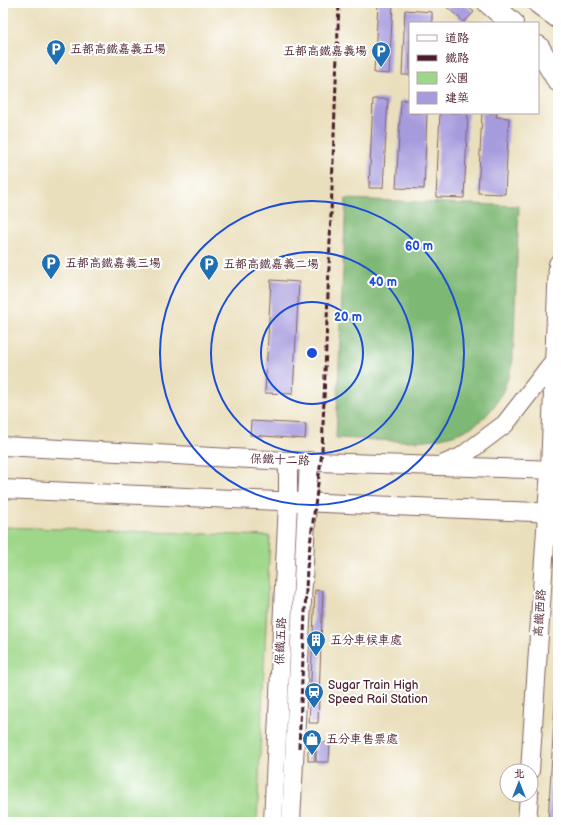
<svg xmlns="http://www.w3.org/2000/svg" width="561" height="825" font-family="'Balsamiq Sans','LXGW WenKai TC',sans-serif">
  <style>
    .green { fill: #9ed789; stroke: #747b5a }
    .forest { fill: #7eb875; stroke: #646c50 }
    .building { fill: #a69bdd }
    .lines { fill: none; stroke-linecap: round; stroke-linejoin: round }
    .minor-casing { stroke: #82625e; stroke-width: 20 }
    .tertiary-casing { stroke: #82625e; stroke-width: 24 }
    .minor { stroke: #fff; stroke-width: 18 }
    .tertiary { stroke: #fff; stroke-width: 22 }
    .rail { stroke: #4a1f2b; stroke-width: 3; stroke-dasharray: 6 3; stroke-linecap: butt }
    .ring { fill: none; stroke: #1d4ed8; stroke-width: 2 }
    .labels { text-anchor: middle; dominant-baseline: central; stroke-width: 4; stroke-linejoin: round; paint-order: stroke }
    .poi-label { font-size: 12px; fill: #4a1f2b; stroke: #fff; text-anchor: start }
    .street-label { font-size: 12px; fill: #4a1f2b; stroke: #fff }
    .centre { fill: #1d4ed8; stroke: #fff; stroke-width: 2 }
    .ring-label { font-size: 12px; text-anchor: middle; font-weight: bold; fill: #1d4ed8; stroke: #fff; stroke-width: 4; stroke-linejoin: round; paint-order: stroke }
  </style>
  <rect width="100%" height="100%" fill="#fff"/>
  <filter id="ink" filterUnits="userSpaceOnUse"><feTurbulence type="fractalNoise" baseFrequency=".025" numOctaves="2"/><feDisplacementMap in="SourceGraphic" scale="8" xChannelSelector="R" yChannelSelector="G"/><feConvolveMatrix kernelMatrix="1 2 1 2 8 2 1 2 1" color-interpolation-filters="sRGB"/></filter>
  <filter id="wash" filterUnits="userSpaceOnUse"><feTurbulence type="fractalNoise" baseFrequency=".012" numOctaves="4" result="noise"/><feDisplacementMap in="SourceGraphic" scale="16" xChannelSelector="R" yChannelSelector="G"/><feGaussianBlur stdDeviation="0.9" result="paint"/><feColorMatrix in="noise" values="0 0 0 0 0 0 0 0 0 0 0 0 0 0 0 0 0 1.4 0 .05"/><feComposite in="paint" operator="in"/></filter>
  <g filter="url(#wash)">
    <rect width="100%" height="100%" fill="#eadfbc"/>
    <polygon class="green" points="3,527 270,536 257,822 3,822"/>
    <path class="forest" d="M346 199 519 206 513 359C493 458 414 441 336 438Z"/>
    <g id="blocks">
      <g class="building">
        <polygon points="378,3 393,3 389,74 374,73"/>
        <polygon points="442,3 463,3 474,12 464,22"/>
        <polygon points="405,10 432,12 432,23 410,23 410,75 402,75"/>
        <polygon points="373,99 388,99 383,188 369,188"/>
        <polygon points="401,100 410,100 410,113 427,113 424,189 396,188"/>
        <polygon points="440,113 468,113 464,198 436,197"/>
        <polygon points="482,113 497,113 496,117 509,118 505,194 478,193"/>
        <polygon points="271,280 299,282 293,394 265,393"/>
        <polygon points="251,421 306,424 305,439 250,435"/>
        <polygon points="315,590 323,591 318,723 309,723"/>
        <polygon points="557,668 558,822 548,822"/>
        <polygon points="316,742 330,743 329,762 316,762"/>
        <rect x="308" y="751" width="7" height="10"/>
      </g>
    </g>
  </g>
  <g filter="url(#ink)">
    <use href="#blocks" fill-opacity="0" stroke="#82625e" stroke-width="1"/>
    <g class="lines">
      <defs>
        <g id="minor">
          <polyline points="3,446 288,461 558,470"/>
          <polyline points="444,464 461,457 505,424 554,361"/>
          <polyline points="3,489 558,513"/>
          <polyline points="530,771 550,469 558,264"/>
          <polyline points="273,822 288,502 288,461"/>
          <polyline points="291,822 309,461"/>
          <polyline points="527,822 529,795"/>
        </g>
        <g id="tertiary">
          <polyline points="489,3 512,23"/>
          <polyline points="539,3 558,17"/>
          <polyline points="538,47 558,80"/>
        </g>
      </defs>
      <use href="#minor" class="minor-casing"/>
      <use href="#tertiary" class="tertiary-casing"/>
      <use href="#minor" class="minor"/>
      <use href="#tertiary" class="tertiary"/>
      <polyline class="rail" points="299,748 307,568 322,452 339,3"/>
    </g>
  </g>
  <g class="ring">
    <circle cx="312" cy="353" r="51"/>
    <circle cx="312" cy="353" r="101"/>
    <circle cx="312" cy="353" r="152"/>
  </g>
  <defs>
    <symbol id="parking-pin" viewBox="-11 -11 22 30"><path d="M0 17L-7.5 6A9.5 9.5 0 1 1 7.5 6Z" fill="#1f6fb2" stroke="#fff"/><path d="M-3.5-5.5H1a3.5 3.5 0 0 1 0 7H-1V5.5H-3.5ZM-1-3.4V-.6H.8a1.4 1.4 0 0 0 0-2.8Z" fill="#fff"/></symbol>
    <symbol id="building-pin" viewBox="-11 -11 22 30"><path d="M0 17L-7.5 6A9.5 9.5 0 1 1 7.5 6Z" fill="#1f6fb2" stroke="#fff"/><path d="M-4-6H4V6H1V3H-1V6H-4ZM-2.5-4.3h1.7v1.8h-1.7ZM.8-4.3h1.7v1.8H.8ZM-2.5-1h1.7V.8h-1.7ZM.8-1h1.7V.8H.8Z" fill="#fff"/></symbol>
    <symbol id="station-pin" viewBox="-11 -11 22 30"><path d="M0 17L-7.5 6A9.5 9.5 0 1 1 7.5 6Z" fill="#1f6fb2" stroke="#fff"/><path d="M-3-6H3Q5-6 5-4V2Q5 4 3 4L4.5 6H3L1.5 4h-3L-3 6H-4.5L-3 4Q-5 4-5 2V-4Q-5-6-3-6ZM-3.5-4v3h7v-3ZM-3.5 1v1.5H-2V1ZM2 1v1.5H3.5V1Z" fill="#fff"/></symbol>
    <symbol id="shop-pin" viewBox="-11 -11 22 30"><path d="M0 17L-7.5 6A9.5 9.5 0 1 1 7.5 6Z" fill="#1f6fb2" stroke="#fff"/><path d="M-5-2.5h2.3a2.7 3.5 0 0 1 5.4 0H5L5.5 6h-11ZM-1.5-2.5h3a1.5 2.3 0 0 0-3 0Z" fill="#fff"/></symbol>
  </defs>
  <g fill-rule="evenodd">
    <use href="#parking-pin" x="45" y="38" width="22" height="30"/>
    <use href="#parking-pin" x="370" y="40" width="22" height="30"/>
    <use href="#parking-pin" x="40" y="252" width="22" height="30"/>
    <use href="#parking-pin" x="198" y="253" width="22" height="30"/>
    <use href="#building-pin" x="305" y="629" width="22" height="30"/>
    <use href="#station-pin" x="303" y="681" width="22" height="30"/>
    <use href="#shop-pin" x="301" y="728" width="22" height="30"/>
  </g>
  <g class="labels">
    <g class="poi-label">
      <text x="70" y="49">五都高鐵嘉義五場</text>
      <text x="367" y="51" text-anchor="end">五都高鐵嘉義場</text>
      <text x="65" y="263">五都高鐵嘉義三場</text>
      <text x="223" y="264">五都高鐵嘉義二場</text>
      <text x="330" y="640">五分車候車處</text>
      <text x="328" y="685">Sugar Train High<tspan x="328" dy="14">Speed Rail Station</tspan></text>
      <text x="326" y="739">五分車售票處</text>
    </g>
    <g class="street-label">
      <text transform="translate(280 460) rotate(2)">保鐵十二路</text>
      <text transform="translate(540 613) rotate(-86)">高鐵西路</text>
      <text transform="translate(281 641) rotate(-87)">保鐵五路</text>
    </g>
  </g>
  <circle cx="312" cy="353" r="6" class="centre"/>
  <g class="ring-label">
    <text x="419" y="250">60 m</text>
    <text x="383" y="286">40 m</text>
    <text x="348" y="321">20 m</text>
  </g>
  <rect width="561" height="825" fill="none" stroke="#fff" stroke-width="16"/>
  <rect x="409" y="22" width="130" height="92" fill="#ffffff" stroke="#b7a5aa"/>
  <rect x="417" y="35" width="20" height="6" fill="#ffffff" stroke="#b7a5aa"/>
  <text x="445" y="42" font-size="12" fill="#4a1f2b">道路</text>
  <rect x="417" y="55" width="20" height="6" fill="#4a1f2b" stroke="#b7a5aa"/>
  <text x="445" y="62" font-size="12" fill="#4a1f2b">鐵路</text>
  <rect x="417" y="72" width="20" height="12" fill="#9ed789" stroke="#b7a5aa"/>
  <text x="445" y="82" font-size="12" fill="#4a1f2b">公園</text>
  <rect x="417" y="92" width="20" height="12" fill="#a69bdd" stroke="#b7a5aa"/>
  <text x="445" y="102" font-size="12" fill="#4a1f2b">建築</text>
  <g transform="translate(519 783)"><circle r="19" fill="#ffffff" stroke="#b7a5aa"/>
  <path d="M0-3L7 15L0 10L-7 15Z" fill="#1f6fb2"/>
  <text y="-6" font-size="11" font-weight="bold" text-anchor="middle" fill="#4a1f2b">北</text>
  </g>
</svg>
